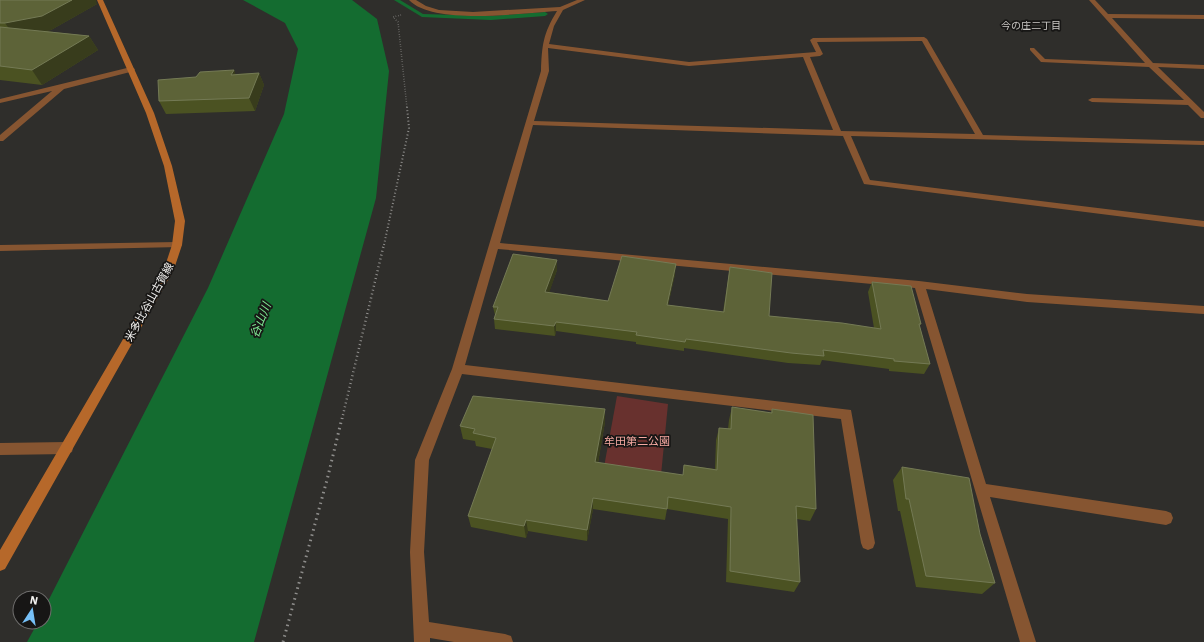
<svg xmlns="http://www.w3.org/2000/svg" width="1204" height="642" font-family="'IBM Plex Sans','Noto Sans JP',sans-serif">
  <style>
    .green { fill: #68312e }
    .water { fill: #146c30 }
    .lines { fill: none; stroke-linecap: round; stroke-linejoin: round }
    .stream { fill: #146c30; fill-rule: evenodd }
    .path-far3 { stroke: #8f8e8c; stroke-width: 1.5; stroke-dasharray: 0.5 2; stroke-linecap: butt }
    .path-far2 { stroke: #8f8e8c; stroke-width: 2; stroke-dasharray: 1 2.5; stroke-linecap: butt }
    .path-far1 { stroke: #8f8e8c; stroke-width: 2.5; stroke-dasharray: 1 3; stroke-linecap: butt }
    .path { stroke: #8f8e8c; stroke-width: 3; stroke-dasharray: 1.5 4; stroke-linecap: butt }
    .minor { fill: #865531; fill-rule: evenodd }
    .secondary { fill: #b6682a; fill-rule: evenodd }
    .wall { fill: #4b5222 }
    .shaded-wall { fill: #383c1c }
    .building { fill: #5d6338; stroke: #747a55 }
    .labels { text-anchor: middle; dominant-baseline: central; stroke-width: 3.5; stroke-linejoin: round; paint-order: stroke }
    .far-neighbourhood-label { font-size: 10px; fill: #cccac7; stroke: #171615 }
    .street-label { font-size: 11px; fill: #f3f2f0; stroke: #171615 }
    .park-label { font-size: 11px; fill: #f6a9a2; stroke: #171615 }
    .water-label { font-size: 12px; font-style: italic; fill: #7fe894; stroke: #171615 }
  </style>
  <rect width="100%" height="100%" fill="#2f2e2b"/>
  <polygon class="green" points="617,396 668,404 661,475 604,467"/>
  <polygon class="water" points="243,0 352,0 377,19 389,71 376,198 254,642 27,642 38,622 44,622 44,609 208,288 284,114 298,49 285,23"/>
  <g class="lines">
    <polygon class="stream" points="394,0 400,0 423,14 491,16 545,12 548,14 545,16 491,20 422,17"/>
    <polyline class="path-far3" points="401,15 393,17 398,22 407,108"/>
    <polyline class="path-far2" points="384,245 409,128 407,107"/>
    <polyline class="path-far1" points="342,419 384,244"/>
    <polyline class="path" points="283,642 328,476 342,418"/>
    <g class="minor">
      <path d="M409 0H416L426 6 439 10 473 12 560 7 577 0H585L563 10 554 26 549 44 689 62 816 52 810 40 813 38 924 37 927 39 983 135 1204 141V145L851 136 870 180 1204 221V227L864 184 843 136 533 125 500 243 919 281 1027 294 1204 306V314L1027 302 926 289 986 484 1166 511 1171 513 1173 518 1171 523 1166 525 990 497 1036 642H1020L915 288 498 249 465 365 851 410 875 543 873 548 868 550 863 548 861 543 841 419 462 374 429 460 424 552 429 622 505 634 511 636 513 642H454L430 638V642H414L410 552 415 460 452 369 541 71C542 45 543 34 557 11 522 13 434 26 409 0ZM922 41 975 134 841 131 810 57 820 56 823 54 817 42ZM548 48 689 66 803 57 833 130 534 121 549 71Z"/>
      <polygon points="1089,0 1095,0 1108,14 1204,15 1204,19 1112,18 1153,63 1204,65 1204,69 1158,67 1204,112 1204,118 1201,118 1188,105 1092,102 1088,100 1092,98 1184,100 1149,67 1041,62 1030,50 1030,48 1034,48 1045,59 1145,63"/>
      <polygon points="131,67 135,69 134,71 64,89 3,141 0,141 0,135 52,91 0,103 0,99"/>
      <polygon points="177,242 182,245 180,247 0,251 0,245"/>
      <polygon points="67,442 72,444 73,448 72,452 67,454 0,455 0,443"/>
    </g>
    <polygon class="secondary" points="97,0 103,0 154,113 172,166 185,221 182,245 174,269 5,569 0,571 0,550 164,269 172,245 175,221 164,166 146,113"/>
  </g>
  <g class="wall">
    <polygon points="0,0 97,4 51,30 45,31 89,36 98,50 42,85 0,80"/>
    <polygon points="234,70 235,74 259,73 264,85 255,111 166,114 159,101 196,77"/>
    <polygon points="730,267 769,316 874,328 868,292 872,282 921,324 919,327 930,364 924,374 889,371 889,369 822,360 820,365 788,363 684,348 684,351 636,344 636,342 556,331 555,336 495,329 494,319 495,315 493,307 557,270 549,292 608,301 675,274 668,305 723,312"/>
    <polygon points="732,407 771,413 772,409 816,509 810,521 797,519 800,582 794,592 726,582 728,519 667,509 665,520 593,509 587,541 528,531 526,538 471,527 468,516 492,449 476,446 475,441 463,439 460,426 605,422 598,463 683,475 684,465 715,469 716,440 719,428 728,429 729,420"/>
    <polygon points="902,467 980,534 995,583 982,594 916,587 900,511 898,511 893,480"/>
  </g>
  <g class="shaded-wall">
    <polygon points="72,0 96,0 97,4 51,30 15,37 5,23"/>
    <polygon points="89,36 98,50 42,85 32,70"/>
    <polygon points="234,70 239,83 231,75"/>
    <polygon points="259,73 264,85 255,111 249,98"/>
    <polygon points="557,260 557,270 546,302 545,292"/>
    <polygon points="676,264 675,274 666,315 667,305"/>
    <polygon points="556,322 556,331 555,336 554,326"/>
    <polygon points="605,409 605,422 596,474 595,462"/>
    <polygon points="593,498 593,509 587,541 587,530"/>
    <polygon points="526,520 528,531 526,538 524,526"/>
  </g>
  <g class="building">
    <polygon points="0,0 72,0 42,16 5,23 0,23"/>
    <polygon points="0,27 89,36 32,70 0,66"/>
    <polygon points="234,70 231,75 259,73 249,98 159,101 158,80 196,77 200,72"/>
    <polygon points="513,254 557,260 545,292 608,301 622,256 676,264 667,305 724,312 730,267 772,273 769,316 842,323 881,329 872,282 911,286 921,324 919,324 930,364 894,361 894,359 823,350 824,356 791,353 686,339 685,342 636,335 637,332 556,322 554,326 494,319 498,307 493,307"/>
    <polygon points="473,396 605,409 595,462 683,475 684,465 717,470 719,428 731,429 732,407 772,413 772,409 813,415 816,509 796,506 800,582 730,571 731,507 668,497 667,509 593,498 587,530 526,520 524,526 468,516 496,438 473,433 475,429 460,426"/>
    <polygon points="902,467 969,478 980,534 995,583 926,576 909,499 906,499"/>
  </g>
  <g class="labels">
    <g class="far-neighbourhood-label">
      <text x="1031" y="25">今の庄二丁目</text>
    </g>
    <g class="street-label">
      <text transform="translate(149 302) rotate(-61)">米多比谷山古賀線</text>
    </g>
    <g class="park-label">
      <text x="637" y="441">牟田第二公園</text>
    </g>
    <g class="water-label">
      <text transform="translate(260 320) rotate(-68)">谷山川</text>
    </g>
  </g>
  <g transform="translate(32 610) rotate(12)"><circle r="19" fill="#171615" stroke="#6f6e6d"/>
  <path d="M0-3L7 15L0 10L-7 15Z" fill="#76c0f7"/>
  <text y="-6" font-size="11" font-weight="bold" text-anchor="middle" fill="#f3f2f0">N</text>
  </g>
</svg>
